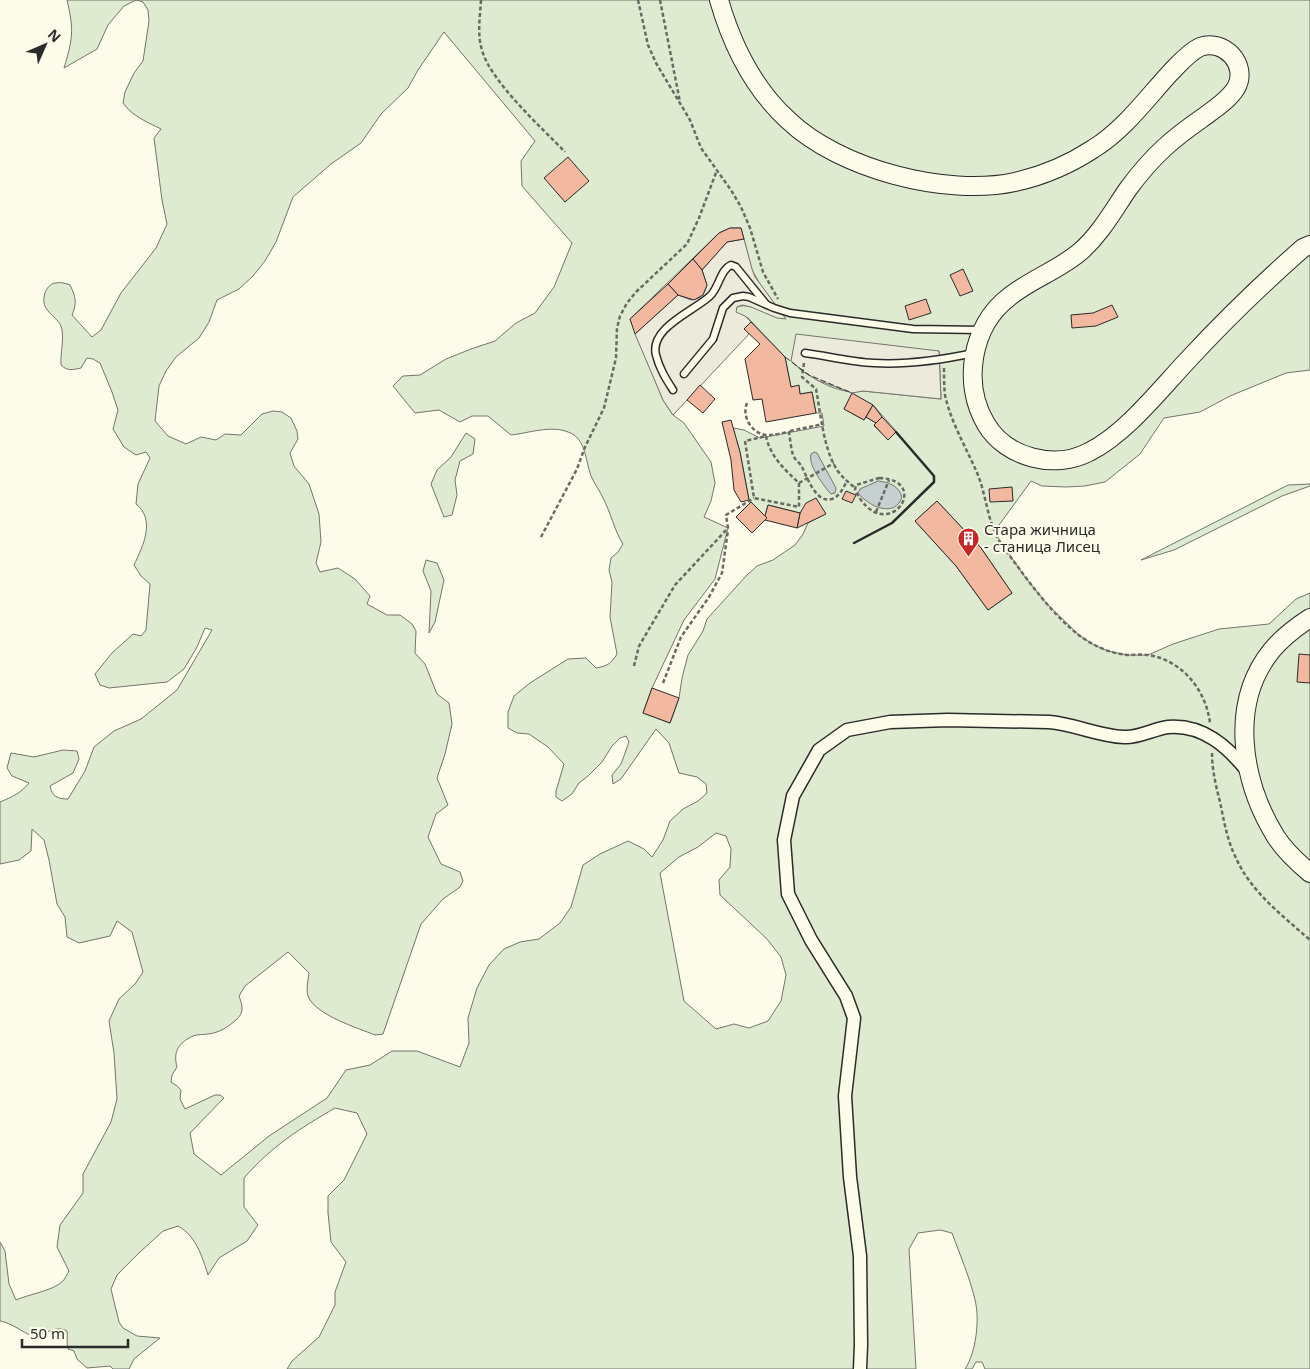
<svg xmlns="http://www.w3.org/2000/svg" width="1310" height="1369" font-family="'Noto Sans',sans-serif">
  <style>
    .green { fill: #deebd1; stroke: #74746e; fill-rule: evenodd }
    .parking { fill: #eceadb; stroke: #74746e }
    .water { fill: #c7d0d0; stroke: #74746e }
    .building { fill: #f2b8a0; stroke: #2b2b2b }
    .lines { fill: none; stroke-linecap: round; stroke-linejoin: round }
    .service-casing { stroke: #2b2b2b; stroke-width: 9 }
    .minor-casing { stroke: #2b2b2b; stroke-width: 15 }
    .secondary-casing { stroke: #2b2b2b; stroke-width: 20 }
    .path { stroke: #6a6964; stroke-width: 2.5; stroke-dasharray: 4 2.5; stroke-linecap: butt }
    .service { stroke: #fdfbea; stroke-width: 6 }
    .minor { stroke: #fdfbea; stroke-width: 12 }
    .secondary { stroke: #fdfbea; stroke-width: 18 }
    .fence { stroke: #2b2b2b; stroke-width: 1; stroke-dasharray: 6 2.5; stroke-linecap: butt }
    .wall { stroke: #2b2b2b; stroke-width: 2.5 }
    .labels { text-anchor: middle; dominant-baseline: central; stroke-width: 4; stroke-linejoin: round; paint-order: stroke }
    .poi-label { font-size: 15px; fill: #2b2b2b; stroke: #fdfbea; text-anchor: start }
  </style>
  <rect width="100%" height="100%" fill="#fdfbea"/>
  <g class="green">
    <path d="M67 0H1310V370L1286 373 1230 396 1200 412 1164 418 1140 454 1105 482 1085 486 1066 487 1042 486 1031 481 994 532 1025 577 1047 604 1079 635 1094 645 1108 651 1127 655H1148L1173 644 1219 629 1269 624 1296 599 1310 593V1369H985L982 1362H976L972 1369H965C976 1353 980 1319 975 1300 970 1278 960 1255 952 1233L940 1230 918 1233 909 1249 916 1369H287L292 1361 319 1337 335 1305V1292L346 1262 331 1242 328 1213V1196L344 1180 367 1134 357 1113 335 1108C299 1129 272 1146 244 1178V1207L258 1225 247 1241 219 1258 208 1275C202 1256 196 1236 178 1226L163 1231 139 1253 117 1275 111 1289 119 1322 123 1328 137 1336 160 1338 134 1359 129 1369H113L110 1366 87 1368 77 1359 74 1351 68 1349C66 1342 68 1338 67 1331 56 1325 45 1334 34 1337 22 1332 12 1323 0 1321V1242L5 1251 9 1284 16 1300C29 1294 53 1291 63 1281 65 1279 67 1274 69 1271L57 1247 60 1225 83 1193V1174L111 1122 117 1099 114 1053 109 1021 119 999 135 984 143 972 132 932 117 921 110 936 79 943 67 937 65 917 57 904 49 860 44 840 32 829 31 851 19 860 0 864V802C12 797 21 793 29 783L12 776 7 768 11 753 34 757 63 750 77 751 79 759 73 773 50 786C52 796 57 799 68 799L85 771 94 747 114 731 141 719 177 690 212 630 205 628 197 647 184 669 167 682 109 688 100 685 95 674 112 653 133 634 141 636 146 630 150 584 141 576 134 565C143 546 156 520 136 504L138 484 150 458 146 452 136 455 124 447 113 429 118 410 112 392 100 363 93 359 87 358 81 368C72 370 67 371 61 365 60 354 65 336 61 326 58 319 50 315 46 308 41 300 45 285 55 283 61 282 65 283 70 285 76 297 77 303 72 315L92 337 101 330 121 293 156 248 167 224 162 200 154 138 161 129C147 122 132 116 123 103L125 92 134 73 143 61 149 21 148 10 143 2 136 0 124 6 108 25 97 49 64 68C73 38 74 30 67 0ZM444 32 535 141 521 161 522 186 572 243 554 287 535 313 516 323 495 341 471 349 446 359 420 375 403 376 393 386 415 413 439 410 460 422 472 416H488L511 435C529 433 551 425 568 432 587 438 585 463 592 478 595 485 600 491 603 498 611 513 614 530 623 544L618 552 611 558 609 570 612 582 610 617 617 654C611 664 607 666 596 668L586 658 568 659 530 683 514 696 508 712V728L517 733 529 734 548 747 564 764 556 791V797L562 801 572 794 579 783 588 776 602 762 612 746 620 738 626 736 629 742 621 764 612 775 613 784 621 779 656 729 669 743 679 773 697 777 706 784 707 793 698 801 683 809 670 821 663 840 652 857 644 849 628 841 600 854 583 865 571 907 560 923 539 939 520 942 504 949 489 965 477 988 468 1018 469 1043 460 1067 417 1051H392L370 1065 346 1070 327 1098 269 1136 221 1175 194 1154 190 1133 224 1098 220 1095H215L185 1109 180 1099 181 1090 177 1086 171 1082 172 1075 177 1067C173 1052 178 1043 193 1036 197 1034 204 1035 208 1034 219 1033 228 1027 236 1020 244 1013 243 1006 239 996L245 986 288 952 309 973C308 980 306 990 308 996 315 1015 358 1028 375 1035L383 1034 421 924 443 899 460 887 463 881 460 872 441 864 428 837 436 814 448 805 437 778 445 754 452 724 449 703 437 694 425 664 415 653 416 631 412 624 400 615H387L367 604 370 596 355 579 338 568 320 572 316 563 321 542 319 514 309 484 294 466 290 453 298 439 297 431 291 418 282 412 273 411 262 414 241 435 225 434 216 440 201 437 186 444 168 436 155 421 159 386 166 371 176 357 199 338 209 322 217 300 239 289 253 276 265 261 276 242 293 197 331 164 361 143 381 114 408 88 418 70ZM730 228H741L752 270 760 284 785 318C769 318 753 301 737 307L735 312 748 318 785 357 791 387 799 386 800 394 812 392 816 413H822L824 426 760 438 744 430 733 428 740 452 749 500 765 516 768 505 800 513 816 499 825 514 808 523 803 534 795 545 773 560 757 566 747 575 707 619 703 631 688 655 682 678 679 698 670 723 643 713 652 688 684 620 715 579 728 528 704 517 711 501 715 483 711 462 684 423 673 415 663 400 630 319 719 233ZM939 351 941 399 863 391C838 396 809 377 791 361ZM852 394 873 405 896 431 888 439 874 426 876 423 866 417 864 420 844 409ZM937 501 981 548 1012 593 988 610 956 566 915 521ZM716 833 726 836 731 849 730 867 719 880 720 895 767 939 781 957 786 975 781 1001 768 1021 749 1028 734 1024 716 1029 684 1001 660 873 679 857 698 847Z"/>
    <polygon points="466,433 475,439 473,454 460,461 455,480 457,495 452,515 444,517 431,484 437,470 451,457"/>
    <polygon points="1310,484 1310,486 1282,496 1174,550 1141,560 1288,485"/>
    <polygon points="426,560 437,563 444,580 435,622 429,633 431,591 423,571"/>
  </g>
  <g class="parking">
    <polygon points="744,239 752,269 755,277 786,319 777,318 751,307 742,305 737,307 736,312 745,316 751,322 749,334 673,415 663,400 635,334 678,295 691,300 699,298 705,291 707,285 702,270 727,242"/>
    <polygon points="796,334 939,351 941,399 863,391 852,393 817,380 802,371 791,361"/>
  </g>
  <g class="water">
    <path d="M814 452 817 453 836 488 835 493 831 494 829 492C822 483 808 465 811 454Z"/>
    <path d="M878 481C889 482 899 486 902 497 895 519 868 506 858 493L860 489Z"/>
  </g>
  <g class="building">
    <polygon points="568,157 589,181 565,202 544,178"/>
    <polygon points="730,228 741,228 744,239 727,242 702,270 693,259 719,233"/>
    <polygon points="693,259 702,270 707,285 703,295 694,300 678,295 668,284"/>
    <polygon points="963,269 973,291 960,296 950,275"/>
    <polygon points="668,284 678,295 635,334 630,319"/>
    <polygon points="926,299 931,313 909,320 905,306"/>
    <polygon points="1112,305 1118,317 1096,326 1072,328 1071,315 1093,313"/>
    <polygon points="751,322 785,357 791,387 799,385 800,394 812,392 816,413 766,422 762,399 753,400 745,359 760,344 744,329"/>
    <polygon points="700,385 715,399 703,413 687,400"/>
    <polygon points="852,393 873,405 864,420 844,409"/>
    <polygon points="873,405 882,417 876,423 866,417"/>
    <polygon points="882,417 896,432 888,440 874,425"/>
    <polygon points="731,420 740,452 749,500 741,502 734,490 731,460 722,422"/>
    <polygon points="1012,487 1013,501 990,502 989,489"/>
    <polygon points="846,491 856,495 852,503 842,499"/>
    <polygon points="816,498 826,514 797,528 800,513 806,503"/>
    <polygon points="937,501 981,548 1012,593 988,610 956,566 915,521"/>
    <polygon points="751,502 767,518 752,533 736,517"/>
    <polygon points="768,505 800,513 797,528 765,520 767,518 765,516"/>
    <polygon points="1299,654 1310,655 1310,683 1297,682"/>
    <polygon points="652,688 679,698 670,723 643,713"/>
  </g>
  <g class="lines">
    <defs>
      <g id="service">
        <path d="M805 353C828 356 851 362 874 363 908 365 941 360 974 353"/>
        <polyline points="684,374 713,339 723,308 733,298 743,296 749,297 774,308 790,313 913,329 981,330"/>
        <path d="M673 390C666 379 659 368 656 355 649 328 694 311 710 296 719 288 720 270 731 265L736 267 766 304"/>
      </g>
      <path id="minor" d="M860 1369 861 1345 860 1256 850 1177 845 1096 854 1018 846 996 811 940 788 894 784 840 793 796 819 750 847 730 890 722 948 720 1049 722C1075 724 1098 736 1124 737 1139 738 1153 729 1168 727 1203 724 1228 747 1248 772"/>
      <g id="secondary">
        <path d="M719 0C732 45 753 88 788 120 839 169 946 197 1015 182 1042 176 1070 164 1093 149 1124 130 1146 99 1171 72 1179 64 1189 52 1200 47 1224 38 1249 65 1236 88 1228 101 1213 110 1201 119 1188 128 1176 137 1164 148 1151 160 1139 174 1128 189 1113 211 1101 233 1081 251 1059 270 1031 279 1009 297 971 326 962 384 986 424 1006 458 1055 470 1089 452 1125 434 1159 391 1186 362 1223 322 1262 284 1303 248L1310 245"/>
        <path d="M1310 618C1296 627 1283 637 1272 650 1228 704 1242 782 1276 837 1285 851 1297 862 1310 873"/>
      </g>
    </defs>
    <use href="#service" class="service-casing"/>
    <use href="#minor" class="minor-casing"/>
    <use href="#secondary" class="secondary-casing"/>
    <g class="path">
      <path d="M481 0C480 17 477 34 482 50 490 81 542 128 565 152"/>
      <polyline points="638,0 648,45 656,63 690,120 701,148 731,190 741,207 750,228 763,272 778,299"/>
      <polyline points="660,0 680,102"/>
      <path d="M804 363 802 377 816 389C821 415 823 447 837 470 842 477 848 482 854 487"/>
      <path d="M944 368C944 377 944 386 945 395 951 423 967 449 978 475 985 493 987 513 994 530 998 541 1006 550 1012 559 1032 586 1053 615 1080 636 1094 646 1111 654 1129 655 1135 655 1142 654 1148 655 1182 660 1206 690 1210 723"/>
      <path d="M747 403C741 417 753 436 769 435 775 435 783 433 789 432 790 439 791 448 793 455 795 460 800 463 802 467 807 477 816 504 832 499 840 496 843 488 847 481"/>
      <polyline points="790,431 823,424"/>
      <path d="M766 436C770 456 784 469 799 483V507L754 498 745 441Z"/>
      <path d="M879 478C935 480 885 550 855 490L856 485Z"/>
      <polyline points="799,483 834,463"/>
      <polyline points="876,512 889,480"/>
      <polyline points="541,537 577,469 585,447 604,408 616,358 617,328 620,316 627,303 636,292 687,244 699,218 717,170"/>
      <polyline points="634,666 639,646 675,585 728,528 726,515 754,498"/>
      <polyline points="663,683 681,637 709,597 722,573 728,530"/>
      <path d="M1212 753C1212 770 1216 786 1220 802 1224 821 1227 840 1236 858 1251 892 1283 916 1310 940"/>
    </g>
    <use href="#service" class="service"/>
    <use href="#minor" class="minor"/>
    <use href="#secondary" class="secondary"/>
    <polyline class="fence" points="785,357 809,375 852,393"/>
    <polyline class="wall" points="854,543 892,523 934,482 934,476 896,432"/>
  </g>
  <defs>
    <symbol id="building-pin" viewBox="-11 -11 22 30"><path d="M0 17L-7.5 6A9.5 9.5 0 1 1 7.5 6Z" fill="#c62828" stroke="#fdfbea"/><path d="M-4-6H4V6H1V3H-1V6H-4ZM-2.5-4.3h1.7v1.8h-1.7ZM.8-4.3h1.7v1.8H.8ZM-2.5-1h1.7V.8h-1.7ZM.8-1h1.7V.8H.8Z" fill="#fff"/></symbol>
  </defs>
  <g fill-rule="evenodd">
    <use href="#building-pin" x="956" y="526" width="25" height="34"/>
  </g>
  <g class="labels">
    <g class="poi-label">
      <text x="984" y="529">Стара жичница<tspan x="984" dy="17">- станица Лисец</tspan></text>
    </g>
  </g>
  <g transform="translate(45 45) rotate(45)" stroke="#fdfbea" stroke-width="4" paint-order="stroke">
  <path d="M0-4L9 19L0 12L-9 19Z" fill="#2b2b2b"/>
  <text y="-8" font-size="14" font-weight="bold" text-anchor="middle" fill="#2b2b2b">N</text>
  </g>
  <path d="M22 1339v8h106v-8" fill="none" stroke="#2b2b2b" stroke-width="2.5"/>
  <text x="30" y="1339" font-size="15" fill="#2b2b2b" stroke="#fdfbea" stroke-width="4" paint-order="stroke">50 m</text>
</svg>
